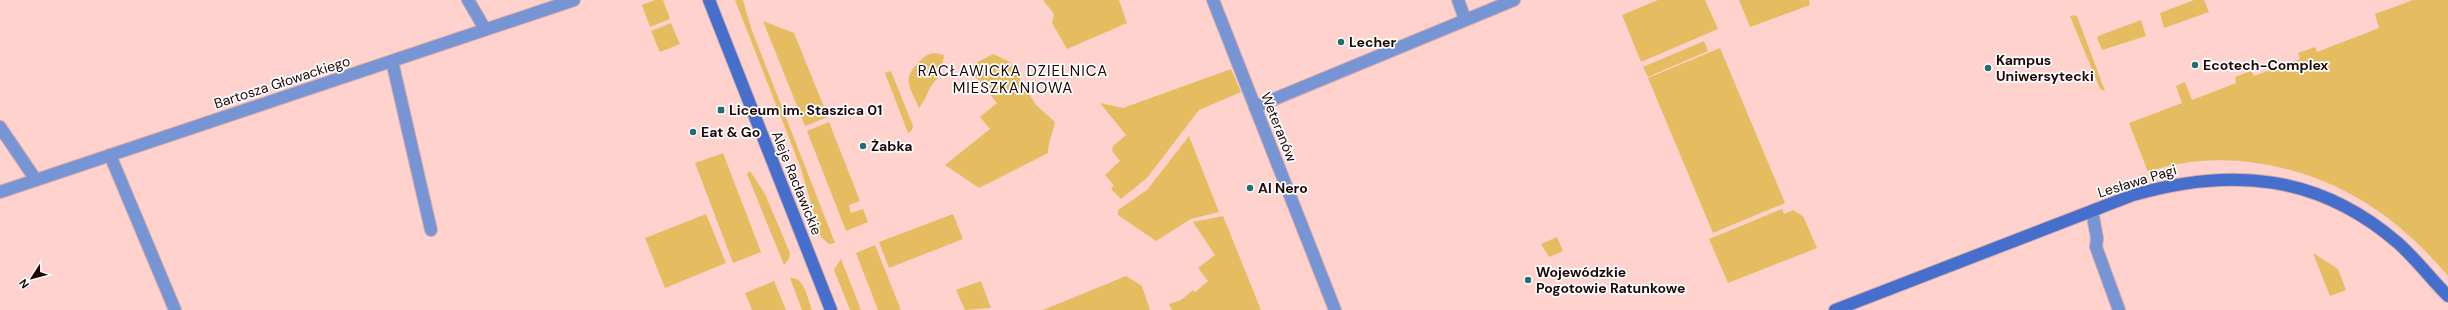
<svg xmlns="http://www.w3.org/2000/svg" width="2448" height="310" font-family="'DM Sans',sans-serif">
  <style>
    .green { fill: #e6bc60 }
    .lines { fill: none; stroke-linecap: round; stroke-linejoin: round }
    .street-casing { stroke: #d6adaa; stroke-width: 14 }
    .secondary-casing { stroke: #d6adaa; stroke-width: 14 }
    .street { stroke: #7795d5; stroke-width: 12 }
    .secondary { stroke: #466ecc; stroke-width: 12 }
    .poi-dot { fill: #236d75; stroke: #fff; stroke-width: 1.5 }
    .labels { text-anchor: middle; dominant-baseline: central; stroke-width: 3.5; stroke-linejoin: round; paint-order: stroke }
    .poi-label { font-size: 14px; font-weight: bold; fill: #1e0706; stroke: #fff; text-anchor: start }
    .street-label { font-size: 14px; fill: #1e0706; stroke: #fff }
    .neighbourhood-label { font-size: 15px; letter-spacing: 1px; fill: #1e0706; stroke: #fff }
  </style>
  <rect width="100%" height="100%" fill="#ffd2ce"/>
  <g class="green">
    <polygon points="655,0 663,0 670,19 650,27 642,5"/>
    <polygon points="735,0 743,0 751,28 835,243 829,244 821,237 800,166"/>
    <polygon points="1043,0 1119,0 1127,23 1067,49 1052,23 1054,14"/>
    <polygon points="1658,0 1705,0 1718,29 1641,62 1622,15"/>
    <polygon points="1739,0 1809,0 1810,5 1750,27"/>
    <polygon points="2194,0 2204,0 2209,12 2164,28 2160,13"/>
    <path d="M2413 0H2448V276C2426 250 2401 226 2372 207 2309 165 2220 146 2148 172L2129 123 2182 103 2176 86 2185 82 2192 100 2236 83 2235 77 2251 71 2254 76 2300 59 2298 53 2315 47 2317 52 2379 28 2375 14Z"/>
    <polygon points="2073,15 2077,16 2105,91 2100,89 2070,16"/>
    <polygon points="2141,20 2146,36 2102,50 2097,38 2098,36"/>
    <polygon points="763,21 794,33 828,117 805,126"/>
    <polygon points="671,23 680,44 660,52 651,31"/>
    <polygon points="1704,41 1708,51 1648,77 1643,67"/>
    <polygon points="1720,48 1785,203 1713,233 1648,78"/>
    <path d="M934 53 944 55 941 76C927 86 930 94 919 108 911 88 901 80 918 63 924 57 926 54 934 53Z"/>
    <path d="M993 54 1010 62 1036 105 1055 122C1053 133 1048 141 1048 153L979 188 945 165 990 129 980 117 997 103 968 67Z"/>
    <polygon points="1231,69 1241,92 1199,110 1147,178 1121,199 1111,189 1114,185 1105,175 1120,161 1112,151 1113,146 1126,135 1100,103 1123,108"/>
    <polygon points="891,71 913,126 912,130 908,133 885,73"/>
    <polygon points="829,122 860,201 849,205 851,213 863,209 868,222 846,231 807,131"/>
    <polygon points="1189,136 1219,212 1191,219 1156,241 1118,215 1118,210 1147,190"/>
    <polygon points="723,153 761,252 733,263 695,163"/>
    <polygon points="750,171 765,194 790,253 789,259 784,265 747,174"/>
    <polygon points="1782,209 1784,214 1793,210 1803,216 1817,248 1728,283 1709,239"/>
    <polygon points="706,214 726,263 665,288 645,238"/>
    <polygon points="953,214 963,239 889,268 879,242"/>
    <polygon points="1223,216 1261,310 1172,310 1169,304 1181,300 1193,290 1195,292 1208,281 1198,268 1215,255 1193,222"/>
    <polygon points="1557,237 1563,251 1549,257 1541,244"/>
    <polygon points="875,245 901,310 878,310 856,253"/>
    <polygon points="2313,253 2338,269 2346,290 2330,296"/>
    <polygon points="841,259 861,310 850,310 834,270"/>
    <polygon points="1126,276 1142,286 1150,310 1043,310"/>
    <path d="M790 278C804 276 808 299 812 310H802Z"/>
    <polygon points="774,281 786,310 752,310 745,293"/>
    <polygon points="981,281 991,308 965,310 956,290"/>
  </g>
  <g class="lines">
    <defs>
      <g id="street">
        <polyline points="468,0 485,29"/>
        <polyline points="1213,0 1335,310"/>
        <polyline points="1458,0 1465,19"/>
        <polyline points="392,61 431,230"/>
        <polyline points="1255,107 1514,0"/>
        <polyline points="0,127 36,180"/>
        <polyline points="110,155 175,310"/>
        <polyline points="0,192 574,0"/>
        <polyline points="2092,211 2097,238 2096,247 2119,310"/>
      </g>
      <g id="secondary">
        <polyline points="709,0 831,310"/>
        <path d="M1835 310 2133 195C2231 167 2318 174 2398 243 2416 259 2431 279 2448 296"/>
      </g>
    </defs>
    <use href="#street" class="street-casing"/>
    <use href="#secondary" class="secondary-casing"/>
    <use href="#street" class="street"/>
    <use href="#secondary" class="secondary"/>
  </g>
  <g class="poi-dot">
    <circle cx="1341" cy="42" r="4"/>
    <circle cx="2195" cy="65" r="4"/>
    <circle cx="1988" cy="68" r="4"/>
    <rect x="717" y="106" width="8" height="8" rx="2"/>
    <circle cx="693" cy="132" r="4"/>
    <circle cx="863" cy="146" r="4"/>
    <circle cx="1250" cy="188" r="4"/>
    <circle cx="1528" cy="280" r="4"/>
  </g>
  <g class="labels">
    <g class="poi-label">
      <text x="1349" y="42">Lecher</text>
      <text x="1996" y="60">Kampus<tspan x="1996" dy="16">Uniwersytecki</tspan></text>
      <text x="2203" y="65">Ecotech-Complex</text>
      <text x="729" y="110">Liceum im. Staszica 01</text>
      <text x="701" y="132">Eat &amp; Go</text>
      <text x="871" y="146">Żabka</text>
      <text x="1258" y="188">Al Nero</text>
      <text x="1536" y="272">Wojewódzkie<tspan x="1536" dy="16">Pogotowie Ratunkowe</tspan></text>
    </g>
    <g class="street-label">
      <text transform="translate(282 82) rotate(-18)">Bartosza Głowackiego</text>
      <text transform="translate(1279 127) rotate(68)">Weteranów</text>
      <text transform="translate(2137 181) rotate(-17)">Lesława Pagi</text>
      <text transform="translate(797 183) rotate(68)">Aleje Racławickie</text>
    </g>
    <g class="neighbourhood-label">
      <text x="1013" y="71">RACŁAWICKA DZIELNICA<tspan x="1013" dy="17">MIESZKANIOWA</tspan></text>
    </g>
  </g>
  <g transform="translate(32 278) rotate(234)" stroke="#ffffff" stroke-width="3" paint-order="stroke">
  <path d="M0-3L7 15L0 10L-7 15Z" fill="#1e0706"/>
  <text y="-6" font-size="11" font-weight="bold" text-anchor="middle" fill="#1e0706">N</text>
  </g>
</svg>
